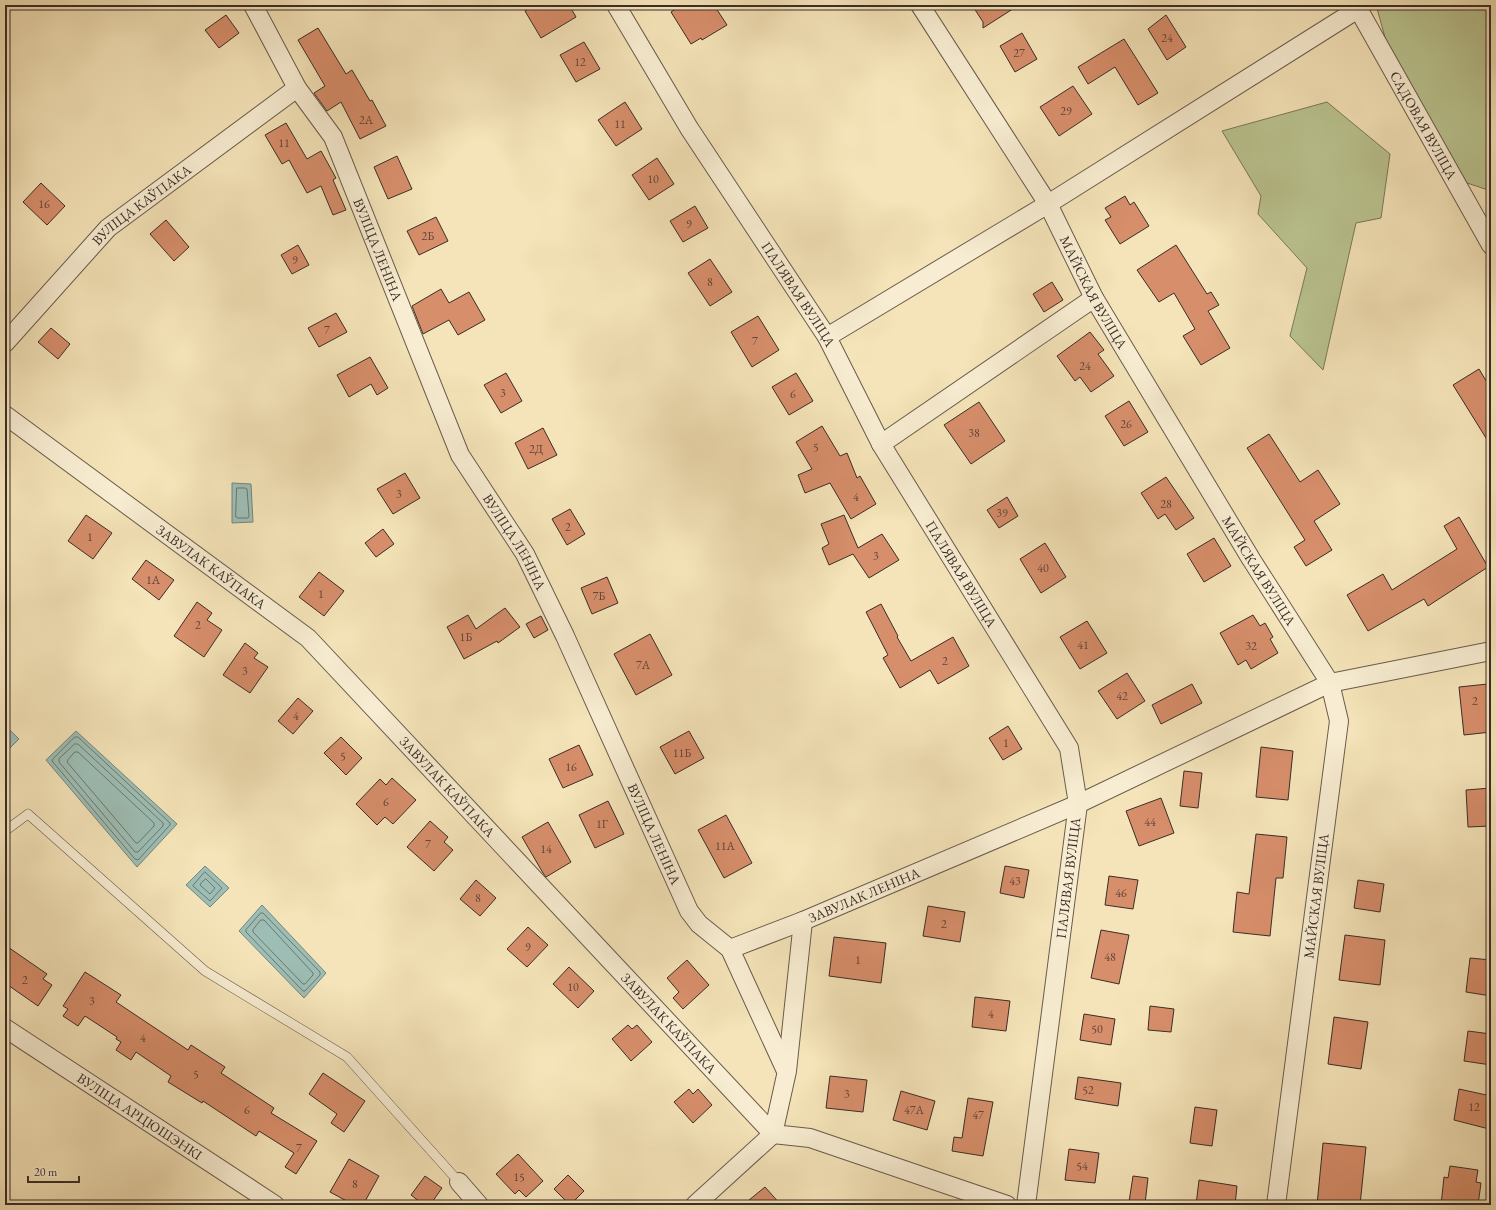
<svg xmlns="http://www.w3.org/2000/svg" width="1496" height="1210" font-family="'EB Garamond',serif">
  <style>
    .green { fill: #bac490; stroke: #7a785c }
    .water { fill: #9dbeb5; stroke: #75847d }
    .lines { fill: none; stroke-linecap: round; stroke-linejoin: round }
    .shore { stroke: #6c766e; stroke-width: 1 }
    .building { fill: #d78e6b; stroke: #3a2d28 }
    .lane-casing { stroke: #695b4c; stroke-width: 10 }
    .street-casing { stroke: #695b4c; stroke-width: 20 }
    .lane { stroke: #f8edd2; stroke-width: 9 }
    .street { stroke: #f8edd2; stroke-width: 18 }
    .labels { text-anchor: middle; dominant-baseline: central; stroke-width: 3; stroke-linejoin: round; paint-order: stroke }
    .number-label { font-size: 12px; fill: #614539 }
    .street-label { font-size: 14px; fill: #3a2d28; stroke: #f8edd2 }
  </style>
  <rect width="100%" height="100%" fill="#f5e4b9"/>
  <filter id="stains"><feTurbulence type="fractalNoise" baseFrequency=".005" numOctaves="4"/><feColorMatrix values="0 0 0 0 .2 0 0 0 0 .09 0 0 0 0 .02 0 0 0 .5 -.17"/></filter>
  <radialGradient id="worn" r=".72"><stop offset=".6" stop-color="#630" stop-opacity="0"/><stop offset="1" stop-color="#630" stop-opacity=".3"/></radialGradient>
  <g class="green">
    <polygon points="1376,5 1491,5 1491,191 1467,183 1388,48"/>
    <polygon points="1327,102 1390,154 1381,218 1356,223 1323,370 1290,336 1307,268 1258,214 1261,196 1222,131"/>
  </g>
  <g class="water">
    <polygon points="232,483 251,484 253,522 232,523"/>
    <polygon points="5,725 19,739 5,753"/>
    <polygon points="76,731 177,824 137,867 46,760"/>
    <polygon points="205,866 229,888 210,907 186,885"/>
    <polygon points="262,905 326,973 304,998 239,931"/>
  </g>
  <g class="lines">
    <g class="shore">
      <polygon points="237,488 245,488 247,489 249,516 248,518 238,518 236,517"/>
      <polygon points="75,737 78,737 170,823 170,825 138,860 135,859 52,761 53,759"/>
      <polygon points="75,744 78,744 163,823 163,826 138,852 135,852 59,762 59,759"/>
      <polygon points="75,752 78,752 154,823 154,826 138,843 136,843 67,762 68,760"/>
      <polygon points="205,872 222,888 210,901 193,886"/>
      <polygon points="206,879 215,888 210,894 200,885 201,883"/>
      <polygon points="261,913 263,913 320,972 320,975 305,991 303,991 246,932 246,930"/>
      <polygon points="261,920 264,920 313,973 313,975 305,984 303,984 253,932 253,930"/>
    </g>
  </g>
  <g class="building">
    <polygon points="535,5 569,5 576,17 541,38 525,11"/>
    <polygon points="682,5 714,5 727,25 702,40 701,38 691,44 671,12"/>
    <polygon points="972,5 1019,5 983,28 983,22"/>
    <polygon points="226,15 239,33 219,48 205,30"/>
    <polygon points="1166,15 1186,47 1167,60 1148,29"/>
    <polygon points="318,28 346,74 352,70 370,101 372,100 386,126 360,139 341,102 327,111 316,96 314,93 325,86 298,40"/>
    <polygon points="1022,33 1037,59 1015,72 1000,46"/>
    <polygon points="1124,39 1158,93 1138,105 1115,67 1088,84 1078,67"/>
    <polygon points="584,42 600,69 576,82 560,55"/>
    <polygon points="1073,86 1092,114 1059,136 1040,107"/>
    <polygon points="625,102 642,129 616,146 598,120"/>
    <polygon points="286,123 307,159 321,151 336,178 333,180 346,210 333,215 321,186 307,193 289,160 282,164 265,135"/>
    <polygon points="397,156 412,189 388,199 374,167"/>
    <polygon points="657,158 674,184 649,200 632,175"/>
    <polygon points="41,183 65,206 47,225 23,202"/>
    <polygon points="1125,196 1130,205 1134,202 1149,226 1120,244 1105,220 1111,217 1105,208"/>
    <polygon points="695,206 708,228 683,242 670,221"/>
    <polygon points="436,217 448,241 419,255 407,231"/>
    <polygon points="166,220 189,247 174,261 150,234"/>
    <polygon points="298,245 309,265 292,274 281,255"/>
    <polygon points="1176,245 1207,294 1211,292 1219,305 1208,311 1230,348 1201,365 1183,336 1195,329 1174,293 1159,302 1137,270"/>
    <polygon points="710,259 732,292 710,306 688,273"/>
    <polygon points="1052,282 1063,300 1044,312 1033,294"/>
    <polygon points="441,289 449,303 469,292 485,320 458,335 449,320 423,334 412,306"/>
    <polygon points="336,313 347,332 319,347 308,328"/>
    <polygon points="758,316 779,350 752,367 731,332"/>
    <polygon points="51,328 70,344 58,359 38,342"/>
    <polygon points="1090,332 1104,350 1098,354 1114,376 1091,392 1080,377 1075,381 1057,356"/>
    <polygon points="370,357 388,388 377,395 371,384 349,397 337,375"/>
    <polygon points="1479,369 1491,389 1491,446 1453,385"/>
    <polygon points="506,373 522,401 501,413 484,385"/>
    <polygon points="796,373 813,401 789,415 772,387"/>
    <polygon points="1129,401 1148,432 1124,446 1105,416"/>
    <polygon points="979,402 1005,441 971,464 944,425"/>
    <polygon points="822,426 840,456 847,453 857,478 860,476 876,504 851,519 830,483 805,493 798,475 812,469 796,442"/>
    <polygon points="543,428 557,455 528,469 515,443"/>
    <polygon points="1269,434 1300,482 1318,470 1340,504 1314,521 1332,550 1306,566 1294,547 1305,540 1247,448"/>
    <polygon points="405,473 420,498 393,514 377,489"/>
    <polygon points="1166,477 1194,518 1176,530 1165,514 1158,519 1141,493"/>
    <polygon points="1007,497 1018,516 999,528 987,510"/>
    <polygon points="570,509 585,534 567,545 552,519"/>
    <polygon points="86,515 112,533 93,559 68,541"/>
    <polygon points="844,515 858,548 882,534 899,560 869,578 853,554 829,565 822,548 829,544 821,524"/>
    <polygon points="1459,517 1488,567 1428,606 1424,599 1368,631 1347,595 1383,574 1392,590 1457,549 1444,526"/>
    <polygon points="383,529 394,544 376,557 365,543"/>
    <polygon points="1214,538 1231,566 1204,582 1187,554"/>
    <polygon points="1045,543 1066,577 1041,593 1020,559"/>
    <polygon points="146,560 174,580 159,600 132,579"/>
    <polygon points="319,572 344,591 324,616 299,597"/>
    <polygon points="607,577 618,603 592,614 581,588"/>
    <polygon points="197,602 212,613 207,620 222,630 204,657 174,636"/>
    <polygon points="881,604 898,636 897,637 911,661 953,637 969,666 938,684 930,670 900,688 883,658 888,655 866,612"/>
    <polygon points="505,608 520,627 498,643 497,641 464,659 447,627 468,615 476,629"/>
    <polygon points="1253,615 1260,626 1265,623 1273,637 1270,639 1278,653 1251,669 1246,660 1238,665 1220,633"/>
    <polygon points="541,616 548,630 534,638 526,624"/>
    <polygon points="1087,621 1107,653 1080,669 1060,637"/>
    <polygon points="650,634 672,675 636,695 614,654"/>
    <polygon points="245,643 258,653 254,658 268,667 250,693 223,675"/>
    <polygon points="1127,673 1145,701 1117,719 1098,691"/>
    <polygon points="1192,684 1202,703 1161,724 1152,705"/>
    <polygon points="1488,684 1491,714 1491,732 1464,735 1459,687"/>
    <polygon points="298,698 313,711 293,734 278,721"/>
    <polygon points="1008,726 1022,749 1003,760 989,738"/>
    <polygon points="689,731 704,758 675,774 660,747"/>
    <polygon points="341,737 362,758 346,775 324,753"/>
    <polygon points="579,745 593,775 563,788 549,759"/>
    <polygon points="1261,747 1293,751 1288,800 1256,797"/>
    <polygon points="1184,771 1202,773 1198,808 1180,806"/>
    <polygon points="392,778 416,800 393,824 385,817 377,825 356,804 380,779 386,785"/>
    <polygon points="1491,788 1491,826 1468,827 1466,790"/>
    <polygon points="1161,798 1174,833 1139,846 1126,811"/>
    <polygon points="608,801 624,834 595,848 579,815"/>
    <polygon points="726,815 752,863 724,878 698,830"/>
    <polygon points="430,821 448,837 444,842 453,850 434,871 407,847"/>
    <polygon points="548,822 571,862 546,877 543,873 522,837"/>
    <polygon points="1256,834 1287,837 1283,878 1276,878 1270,936 1233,932 1237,892 1249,894"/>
    <polygon points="1005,866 1029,870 1024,898 1000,893"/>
    <polygon points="1109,876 1138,880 1133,909 1105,905"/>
    <polygon points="476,880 496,898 480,916 460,899"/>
    <polygon points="1358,880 1384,884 1380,912 1354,908"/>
    <polygon points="928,906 965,912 960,942 923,936"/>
    <polygon points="528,927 548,945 527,967 507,949"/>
    <polygon points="1101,930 1129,935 1119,984 1091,978"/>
    <polygon points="1345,935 1385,940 1380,985 1339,980"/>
    <polygon points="834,937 886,943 881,983 829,976"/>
    <polygon points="5,945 47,974 43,979 52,985 38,1006 5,983"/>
    <polygon points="1470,958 1491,960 1491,996 1466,992"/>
    <polygon points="687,960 709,985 683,1009 673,998 679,992 667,978"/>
    <polygon points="569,967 594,991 578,1008 553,984"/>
    <polygon points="85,972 121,995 116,1002 188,1050 191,1045 225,1067 221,1073 274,1108 271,1113 317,1141 296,1174 285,1167 294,1153 259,1131 256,1136 203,1101 202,1103 168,1082 171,1076 136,1052 131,1060 116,1050 121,1042 116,1039 117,1037 85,1016 78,1026 63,1016 68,1009 63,1006"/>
    <polygon points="975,997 1010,1001 1006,1031 972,1027"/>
    <polygon points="1150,1006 1174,1009 1171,1032 1148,1030"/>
    <polygon points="1084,1014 1115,1019 1111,1045 1080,1040"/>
    <polygon points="1334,1017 1368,1022 1361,1069 1328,1064"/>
    <polygon points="628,1025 632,1029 637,1025 652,1042 631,1061 612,1039"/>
    <polygon points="1468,1031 1491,1034 1491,1065 1464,1061"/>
    <polygon points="323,1073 365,1101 344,1132 331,1123 337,1114 309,1094"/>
    <polygon points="830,1076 867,1080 863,1112 826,1108"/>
    <polygon points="1078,1077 1121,1083 1118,1106 1075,1099"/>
    <polygon points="689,1089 693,1094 698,1089 712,1105 693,1123 674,1102"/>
    <polygon points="1459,1089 1491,1096 1491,1118 1489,1129 1454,1120"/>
    <polygon points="901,1091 935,1101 927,1130 893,1120"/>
    <polygon points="968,1098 993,1102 983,1156 952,1151 954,1137 962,1138"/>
    <polygon points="1195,1107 1217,1110 1212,1146 1190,1143"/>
    <polygon points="1323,1143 1366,1147 1360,1205 1317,1205"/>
    <polygon points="1069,1149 1099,1153 1095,1183 1065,1180"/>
    <polygon points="518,1154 543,1181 526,1197 519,1190 515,1194 496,1174"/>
    <polygon points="349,1159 379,1176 363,1205 354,1205 330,1192"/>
    <polygon points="1450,1166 1478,1170 1476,1182 1481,1183 1478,1205 1441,1205 1444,1177 1448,1178"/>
    <polygon points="568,1175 584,1191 570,1205 554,1189"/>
    <polygon points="425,1176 442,1188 430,1205 424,1205 411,1195"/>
    <polygon points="1133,1176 1148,1178 1145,1204 1129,1202"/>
    <polygon points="1199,1180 1237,1186 1235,1205 1196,1205"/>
    <polygon points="765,1187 781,1205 743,1205"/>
  </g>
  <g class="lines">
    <defs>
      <polyline id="lane" points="5,831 28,814 205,971 347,1057 459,1182"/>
      <g id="street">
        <path id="s1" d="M253 5 297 88 333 137 460 455 525 554 565 636 689 911 699 924 730 949 786 1071"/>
        <path id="s2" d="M616 5 689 128 827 337 881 444 1069 748 1078 804 1026 1205"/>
        <path id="s3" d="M920 5 1048 204 1094 298 1251 559 1330 683 1339 721 1276 1205"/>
        <path id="s4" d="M1356 5 1491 245"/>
        <polyline points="827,337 1048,204 1358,9"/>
        <path id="s5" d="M5 343 108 228 297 88"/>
        <path id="s6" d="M5 415 308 638 773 1134 695 1205"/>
        <polyline points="881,444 1094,298"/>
        <polyline points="730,949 803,921"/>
        <path id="s7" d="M5 1028 275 1205"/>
        <polyline points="459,1182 479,1205"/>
        <path id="s8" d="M1007 1205 810 1138 773 1134 787 1071 803 921 1078 804 1330 683 1491 651"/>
      </g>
    </defs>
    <use href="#lane" class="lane-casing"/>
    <use href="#street" class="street-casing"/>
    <use href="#lane" class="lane"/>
    <use href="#street" class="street"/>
  </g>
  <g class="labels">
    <g class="number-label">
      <text x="1167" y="38">24</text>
      <text x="1019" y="53">27</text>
      <text x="580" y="62">12</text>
      <text x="1066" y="111">29</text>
      <text x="366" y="120">2А</text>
      <text x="620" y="124">11</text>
      <text x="284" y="143">11</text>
      <text x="653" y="179">10</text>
      <text x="44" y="204">16</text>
      <text x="689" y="224">9</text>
      <text x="428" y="236">2Б</text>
      <text x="295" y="260">9</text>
      <text x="710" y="282">8</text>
      <text x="327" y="330">7</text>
      <text x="755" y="341">7</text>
      <text x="1085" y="366">24</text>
      <text x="503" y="393">3</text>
      <text x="793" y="394">6</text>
      <text x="1126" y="424">26</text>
      <text x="974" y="433">38</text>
      <text x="816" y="447">5</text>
      <text x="536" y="449">2Д</text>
      <text x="399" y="494">3</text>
      <text x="856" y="497">4</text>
      <text x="1166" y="504">28</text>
      <text x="1002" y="513">39</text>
      <text x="568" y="527">2</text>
      <text x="90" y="537">1</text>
      <text x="876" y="556">3</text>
      <text x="1043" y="568">40</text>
      <text x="153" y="580">1А</text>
      <text x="321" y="594">1</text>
      <text x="599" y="596">7Б</text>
      <text x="198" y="625">2</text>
      <text x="466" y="637">1Б</text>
      <text x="1083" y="645">41</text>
      <text x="1251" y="646">32</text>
      <text x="945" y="661">2</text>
      <text x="643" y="665">7А</text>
      <text x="245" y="671">3</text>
      <text x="1122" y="696">42</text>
      <text x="1475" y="701">2</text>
      <text x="296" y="716">4</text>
      <text x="1006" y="743">1</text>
      <text x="682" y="753">11Б</text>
      <text x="343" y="756">5</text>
      <text x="571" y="767">16</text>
      <text x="386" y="802">6</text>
      <text x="1150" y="822">44</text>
      <text x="602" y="824">1Г</text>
      <text x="428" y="844">7</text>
      <text x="725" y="846">11А</text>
      <text x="546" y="849">14</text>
      <text x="1015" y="881">43</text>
      <text x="1121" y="893">46</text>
      <text x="478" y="898">8</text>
      <text x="944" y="924">2</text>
      <text x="528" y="947">9</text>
      <text x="1110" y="957">48</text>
      <text x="858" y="960">1</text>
      <text x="25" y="980">2</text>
      <text x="573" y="987">10</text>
      <text x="92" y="1001">3</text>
      <text x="991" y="1014">4</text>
      <text x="1097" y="1029">50</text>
      <text x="143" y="1038">4</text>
      <text x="196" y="1074">5</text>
      <text x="1088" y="1090">52</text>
      <text x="847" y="1094">3</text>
      <text x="1474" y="1107">12</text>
      <text x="247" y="1110">6</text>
      <text x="914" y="1110">47А</text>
      <text x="978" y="1115">47</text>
      <text x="299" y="1148">7</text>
      <text x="1082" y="1166">54</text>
      <text x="519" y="1177">15</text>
      <text x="355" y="1184">8</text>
    </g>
    <g class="street-label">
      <text stroke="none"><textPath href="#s4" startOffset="138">САДОВАЯ ВУЛІЦА</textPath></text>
      <text stroke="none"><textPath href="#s5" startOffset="195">ВУЛІЦА КАЎПАКА</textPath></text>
      <text stroke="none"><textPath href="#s1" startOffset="276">ВУЛІЦА ЛЕНІНА</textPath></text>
      <text stroke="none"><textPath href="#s3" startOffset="336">МАЙСКАЯ ВУЛІЦА</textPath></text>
      <text stroke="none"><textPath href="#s2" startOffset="342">ПАЛЯВАЯ ВУЛІЦА</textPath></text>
      <text stroke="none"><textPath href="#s1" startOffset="600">ВУЛІЦА ЛЕНІНА</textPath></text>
      <text stroke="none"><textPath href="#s6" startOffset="256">ЗАВУЛАК КАЎПАКА</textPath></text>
      <text stroke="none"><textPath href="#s3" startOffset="660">МАЙСКАЯ ВУЛІЦА</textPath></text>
      <text stroke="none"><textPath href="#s2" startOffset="666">ПАЛЯВАЯ ВУЛІЦА</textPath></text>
      <text stroke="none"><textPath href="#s6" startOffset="580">ЗАВУЛАК КАЎПАКА</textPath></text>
      <text stroke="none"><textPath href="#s1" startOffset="924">ВУЛІЦА ЛЕНІНА</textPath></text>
      <text transform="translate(1068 878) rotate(-83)">ПАЛЯВАЯ ВУЛІЦА</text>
      <text stroke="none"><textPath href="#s8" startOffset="527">ЗАВУЛАК ЛЕНІНА</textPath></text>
      <text transform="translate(1316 896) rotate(-83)">МАЙСКАЯ ВУЛІЦА</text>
      <text stroke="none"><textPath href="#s6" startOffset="904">ЗАВУЛАК КАЎПАКА</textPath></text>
      <text stroke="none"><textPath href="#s7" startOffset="161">ВУЛІЦА АРЦЮШЭНКІ</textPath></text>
    </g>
  </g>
  <rect width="1496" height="1210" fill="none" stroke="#f5e4b9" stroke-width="20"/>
  <rect x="6" y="6" width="1484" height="1198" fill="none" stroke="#3a2d28" stroke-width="2"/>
  <rect x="10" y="10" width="1476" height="1190" fill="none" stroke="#3a2d28"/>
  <path d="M28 1176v6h51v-6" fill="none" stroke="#3a2d28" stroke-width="2"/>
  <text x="34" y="1176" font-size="12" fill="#3a2d28" stroke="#f8edd2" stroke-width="3" paint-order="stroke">20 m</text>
  <rect width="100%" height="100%" filter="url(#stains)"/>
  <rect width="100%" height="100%" fill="url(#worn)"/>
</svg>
